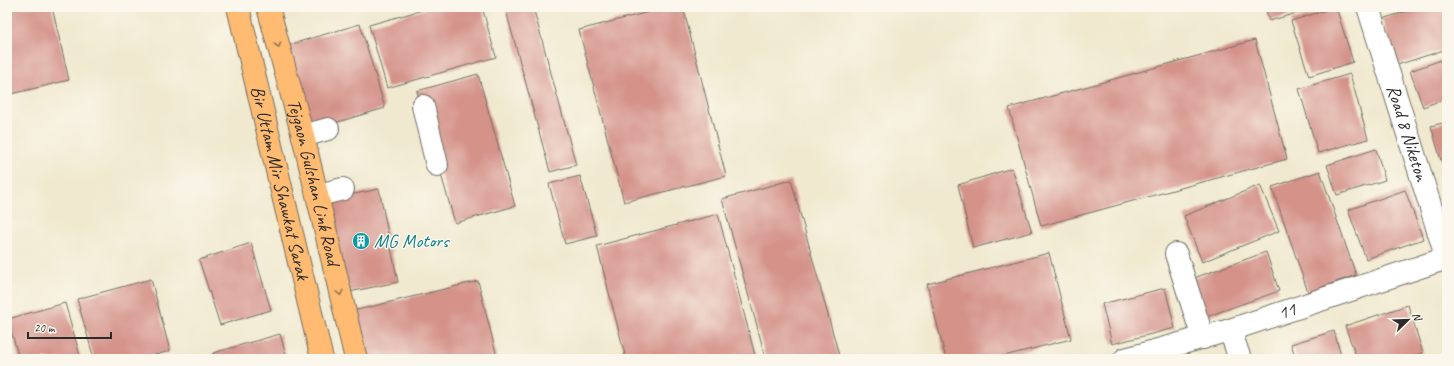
<svg xmlns="http://www.w3.org/2000/svg" width="1454" height="366" font-family="Caveat,sans-serif">
  <style>
    .building { fill: #d49289 }
    .lines { fill: none; stroke-linecap: round; stroke-linejoin: round }
    .minor-casing { stroke: #706e64; stroke-width: 24 }
    .major-casing { stroke: #706e64; stroke-width: 24 }
    .minor { stroke: #fff; stroke-width: 22 }
    .major { stroke: #febb71; stroke-width: 22 }
    .oneway { stroke: #94734e }
    .labels { text-anchor: middle; dominant-baseline: central; stroke-width: 3; stroke-linejoin: round; paint-order: stroke }
    .street-label { font-size: 19px; fill: #2b2b2b; stroke: #fbf7ec }
    .culture-label { font-size: 19px; fill: #0d838f; stroke: #fbf7ec; text-anchor: start }
  </style>
  <rect width="100%" height="100%" fill="#fbf7ec"/>
  <filter id="ink" filterUnits="userSpaceOnUse"><feTurbulence type="fractalNoise" baseFrequency=".025" numOctaves="2"/><feDisplacementMap in="SourceGraphic" scale="8" xChannelSelector="R" yChannelSelector="G"/><feConvolveMatrix kernelMatrix="1 2 1 2 8 2 1 2 1" color-interpolation-filters="sRGB"/></filter>
  <filter id="wash" filterUnits="userSpaceOnUse"><feTurbulence type="fractalNoise" baseFrequency=".012" numOctaves="4" result="noise"/><feDisplacementMap in="SourceGraphic" scale="16" xChannelSelector="R" yChannelSelector="G"/><feGaussianBlur stdDeviation="0.9" result="paint"/><feColorMatrix in="noise" values="0 0 0 0 0 0 0 0 0 0 0 0 0 0 0 0 0 1.4 0 .05"/><feComposite in="paint" operator="in"/></filter>
  <g filter="url(#wash)">
    <rect width="100%" height="100%" fill="#f0e9cf"/>
    <g id="blocks">
      <g class="building">
        <polygon points="7,7 52,7 69,80 7,95"/>
        <polygon points="433,7 482,7 496,57 387,88 369,25"/>
        <polygon points="505,7 533,7 576,165 550,172"/>
        <polygon points="668,7 683,7 726,176 624,202 579,30"/>
        <polygon points="1265,7 1318,7 1269,21"/>
        <polygon points="1336,7 1353,62 1309,76 1291,21"/>
        <polygon points="1420,7 1447,7 1447,49 1397,65 1382,19"/>
        <polygon points="360,24 385,108 310,130 285,46"/>
        <polygon points="1255,40 1287,159 1041,226 1009,108"/>
        <polygon points="1447,58 1447,98 1423,107 1410,71"/>
        <polygon points="478,74 515,206 455,223 417,91"/>
        <polygon points="1350,74 1368,139 1318,153 1299,89"/>
        <polygon points="1447,122 1447,158 1441,160 1431,126"/>
        <polygon points="1376,149 1385,180 1337,195 1327,165"/>
        <polygon points="1012,168 1032,232 973,248 958,185"/>
        <polygon points="1320,171 1356,275 1308,292 1272,187"/>
        <polygon points="580,176 597,236 565,244 549,184"/>
        <polygon points="791,180 840,359 766,359 722,199"/>
        <polygon points="1260,185 1279,231 1202,262 1184,216"/>
        <polygon points="379,189 398,282 344,293 325,200"/>
        <polygon points="1405,190 1423,239 1366,259 1348,210"/>
        <polygon points="718,214 756,359 626,359 597,246"/>
        <polygon points="251,243 271,310 220,325 199,260"/>
        <polygon points="1266,252 1279,291 1197,320 1183,282"/>
        <polygon points="1049,253 1071,339 992,359 946,359 927,284"/>
        <polygon points="151,279 170,351 140,359 94,359 77,299"/>
        <polygon points="478,281 497,357 490,359 360,359 349,312"/>
        <polygon points="1165,288 1175,328 1112,344 1102,304"/>
        <polygon points="65,303 81,359 19,359 8,319"/>
        <polygon points="1408,305 1423,353 1404,359 1357,359 1345,326"/>
        <polygon points="1334,331 1342,359 1296,359 1291,344"/>
        <polygon points="280,334 287,359 215,359 213,353"/>
      </g>
    </g>
  </g>
  <g filter="url(#ink)">
    <use href="#blocks" fill-opacity="0" stroke="#706e64" stroke-width="1"/>
    <g class="lines">
      <defs>
        <g id="minor">
          <path id="s1" d="M1368 7 1447 259"/>
          <polyline points="423,106 437,165"/>
          <polyline points="303,136 328,129"/>
          <polyline points="318,195 343,189"/>
          <polyline points="1176,254 1203,338"/>
          <polyline points="1230,330 1240,359"/>
          <path id="s2" d="M1125 359 1230 330 1447 258"/>
        </g>
        <g id="major">
          <path id="s3" d="M238 7 322 359"/>
          <path id="s4" d="M268 7 303 136 356 359"/>
        </g>
      </defs>
      <use href="#minor" class="minor-casing"/>
      <use href="#major" class="major-casing"/>
      <use href="#minor" class="minor"/>
      <use href="#major" class="major"/>
    </g>
    <defs><path id="oneway-chevron" d="M-2-3.5L2.5 0L-2 3.5" fill="none" stroke-width="1.6" stroke-linecap="round" stroke-linejoin="round"/></defs>
    <g class="oneway">
      <use href="#oneway-chevron" transform="translate(278 45) rotate(75)"/>
      <use href="#oneway-chevron" transform="translate(340 293) rotate(77)"/>
    </g>
  </g>
  <defs>
    <symbol id="building-disc" viewBox="-11 -11 22 22"><circle r="9.5" fill="#0f9aa8" stroke="#fbf7ec"/><path d="M-4-6H4V6H1V3H-1V6H-4ZM-2.5-4.3h1.7v1.8h-1.7ZM.8-4.3h1.7v1.8H.8ZM-2.5-1h1.7V.8h-1.7ZM.8-1h1.7V.8H.8Z" fill="#fff"/></symbol>
  </defs>
  <g fill-rule="evenodd">
    <use href="#building-disc" x="351" y="231" width="20" height="20"/>
  </g>
  <g class="labels">
    <g class="street-label">
      <text stroke="none"><textPath href="#s1" startOffset="132">Road 8 Niketon</textPath></text>
      <text stroke="none"><textPath href="#s3" startOffset="181">Bir Uttam Mir Shawkat Sarak</textPath></text>
      <text stroke="none"><textPath href="#s4" startOffset="181">Tejgaon Gulshan Link Road</textPath></text>
      <text stroke="none"><textPath href="#s2" startOffset="169">11</textPath></text>
    </g>
    <g class="culture-label">
      <text x="374" y="241">MG Motors</text>
    </g>
  </g>
  <rect width="1454" height="366" fill="none" stroke="#fbf7ec" stroke-width="24"/>
  <g transform="translate(1408 320) rotate(67)" stroke="#fbf7ec" stroke-width="3" paint-order="stroke">
  <path d="M0-3L7 15L0 10L-7 15Z" fill="#2b2b2b"/>
  <text y="-6" font-size="11" font-weight="bold" text-anchor="middle" fill="#2b2b2b">N</text>
  </g>
  <path d="M28 332v6h83v-6" fill="none" stroke="#2b2b2b" stroke-width="2"/>
  <text x="34" y="332" font-size="12" fill="#2b2b2b" stroke="#fbf7ec" stroke-width="3" paint-order="stroke">20 m</text>
</svg>
